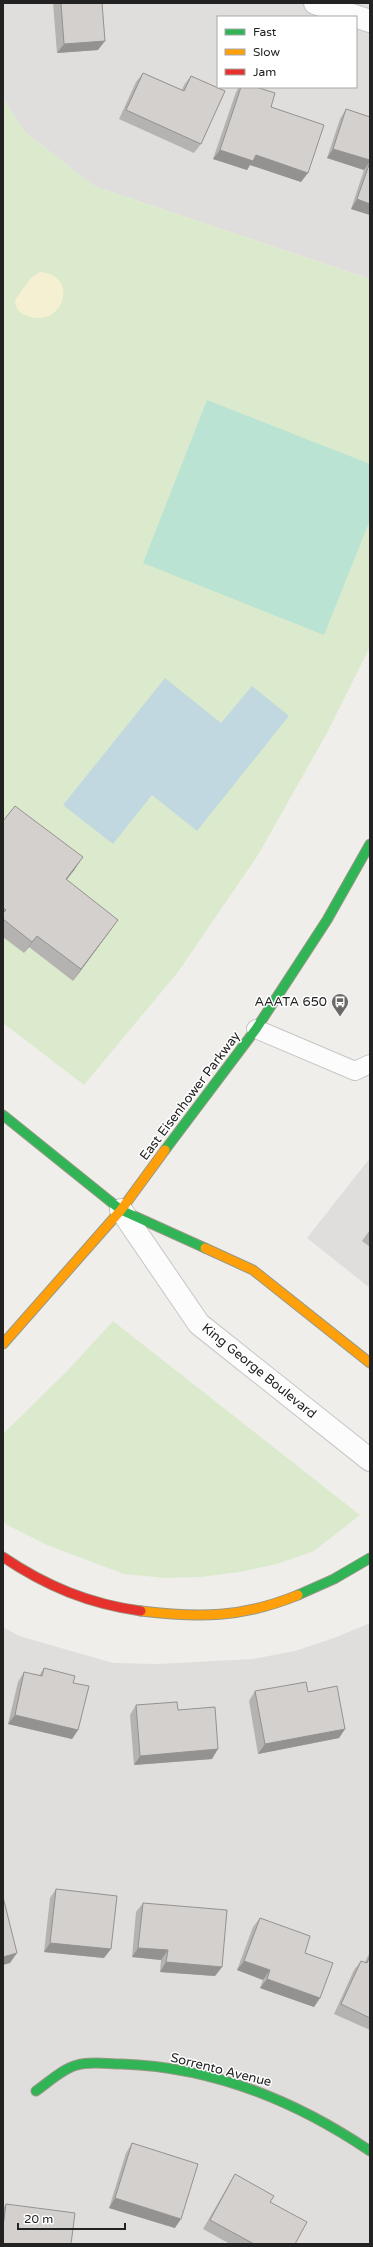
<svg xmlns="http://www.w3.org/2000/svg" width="373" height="2247" font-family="'Varela Round',sans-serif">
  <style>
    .residential { fill: #dfdedc; fill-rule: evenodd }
    .grass { fill: #dbeacd }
    .sand { fill: #f6f0d2 }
    .pitch { fill: #bae3d4 }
    .water { fill: #c1d8e0 }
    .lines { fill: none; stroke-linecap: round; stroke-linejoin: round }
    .lane-casing { stroke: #c7c6c5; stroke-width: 20 }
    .street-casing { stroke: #c7c6c5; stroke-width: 24 }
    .fast-casing { stroke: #969984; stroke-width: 11 }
    .slow-casing { stroke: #969984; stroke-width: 11 }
    .jam-casing { stroke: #969984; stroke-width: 11 }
    .lane { stroke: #fdfcfc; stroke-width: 18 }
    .street { stroke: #fdfcfc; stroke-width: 22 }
    .fast { stroke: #30b455; stroke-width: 9 }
    .slow { stroke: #ff9f0a; stroke-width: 9 }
    .jam { stroke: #e5322d; stroke-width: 9 }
    .wall { fill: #b5b3b1 }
    .shaded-wall { fill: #949290 }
    .building { fill: #d3d0ce; stroke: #949290 }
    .labels { text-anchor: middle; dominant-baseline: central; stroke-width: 3; stroke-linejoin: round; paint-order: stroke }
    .poi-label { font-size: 13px; fill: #222; stroke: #fff; text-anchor: end }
    .street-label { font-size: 13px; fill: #222; stroke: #fff }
  </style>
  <rect width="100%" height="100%" fill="#f0eeeb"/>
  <g class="residential">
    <path d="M3 3H370V279L94 186 25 132 3 98ZM218 17H356V87H218Z"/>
    <polygon points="370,1158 370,1288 307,1238"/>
    <polygon points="370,1623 370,2244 3,2244 3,1627 19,1636 113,1663 158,1664 252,1659 295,1651 334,1638"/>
  </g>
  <g class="grass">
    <polygon points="3,98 25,132 94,186 370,279 370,647 327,733 258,855 178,972 84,1085 3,1023"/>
    <polygon points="113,1321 360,1515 314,1551 277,1564 240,1572 201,1577 165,1578 124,1574 47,1545 7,1525 3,1521 3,1434 67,1371"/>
  </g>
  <path class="sand" d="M40 272C80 275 64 329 27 316 18 312 16 309 15 300L30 279Z"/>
  <polygon class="pitch" points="207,400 370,464 370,520 324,635 143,563"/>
  <polygon class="water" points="165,678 221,723 252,686 289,716 197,831 152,795 113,844 63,805"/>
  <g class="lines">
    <defs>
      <polyline id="lane" points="256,1029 355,1071 370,1064"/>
      <g id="street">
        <polyline points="315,3 370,21"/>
        <polyline points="121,1210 199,1324 370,1460"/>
      </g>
      <g id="fast">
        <polyline points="3,1115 121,1210 205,1248"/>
        <polyline points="165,1150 256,1029 327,920 370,844"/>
        <polyline points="298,1595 334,1579 370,1558"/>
        <path d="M36 2091C49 2082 62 2069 77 2065 90 2061 108 2064 122 2064 212 2067 296 2101 370 2151"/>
      </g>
      <g id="slow">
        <polyline points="205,1248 253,1270 370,1363"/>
        <polyline points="3,1344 121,1210 165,1150"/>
        <path d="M141 1611C199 1618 242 1618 298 1595"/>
      </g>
      <path id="jam" d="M3 1557C46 1586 89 1604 141 1611"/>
    </defs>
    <use href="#lane" class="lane-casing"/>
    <use href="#street" class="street-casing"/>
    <use href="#fast" class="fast-casing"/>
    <use href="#slow" class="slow-casing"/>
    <use href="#jam" class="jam-casing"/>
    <use href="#lane" class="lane"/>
    <use href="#street" class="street"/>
    <use href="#fast" class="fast"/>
    <use href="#slow" class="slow"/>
    <use href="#jam" class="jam"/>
  </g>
  <g class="wall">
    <polygon points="53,3 102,3 98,50 57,53"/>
    <polygon points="143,73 182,90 184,85 191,76 201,144 194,153 119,119 136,82"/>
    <polygon points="239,87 256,87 271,107 301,182 250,165 247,170 213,159 236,92"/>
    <polygon points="346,109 370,117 370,215 351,209 364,170 327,158 340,119"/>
    <polygon points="3,821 75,869 66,880 110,931 73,981 29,947 24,953 3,937"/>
    <polygon points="370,1230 370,1247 362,1241"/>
    <polygon points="44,1668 73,1683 78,1730 72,1739 8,1724 18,1682 24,1672 39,1676"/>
    <polygon points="255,1691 308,1692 345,1729 339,1738 258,1754 249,1701"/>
    <polygon points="136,1705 178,1710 212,1759 134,1765 130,1715"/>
    <polygon points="56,1889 104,1958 44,1952 50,1898"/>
    <polygon points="143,1903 222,1967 215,1976 160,1972 161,1960 132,1957 136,1912"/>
    <polygon points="260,1918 305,1953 320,1998 314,2007 260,1988 263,1980 237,1970 253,1927"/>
    <polygon points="370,1952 370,2030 334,2014 354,1970 361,1961 365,1962"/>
    <polygon points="132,2143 175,2228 109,2208 126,2153"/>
    <polygon points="235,2174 270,2202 295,2244 230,2244 203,2229 229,2184"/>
    <polygon points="6,2204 3,2244 3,2208"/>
  </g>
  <g class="shaded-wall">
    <polygon points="105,41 98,50 57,53 64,44"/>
    <polygon points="333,149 370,160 370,161 364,170 327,158"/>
    <polygon points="220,150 256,155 308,173 301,182 250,165 247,170 213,159"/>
    <polygon points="357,199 370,204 370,215 351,209"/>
    <polygon points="83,857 75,869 58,891 66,879"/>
    <polygon points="118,920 110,931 73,981 81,969"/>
    <polygon points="37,936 29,947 24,953 32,942"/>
    <polygon points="15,1715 78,1730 72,1739 8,1724"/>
    <polygon points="345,1729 339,1738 258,1754 265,1744"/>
    <polygon points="218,1749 212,1759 134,1765 140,1756"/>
    <polygon points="50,1943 111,1949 104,1958 44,1952"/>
    <polygon points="138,1948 168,1950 161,1960 132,1957"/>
    <polygon points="17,1953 10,1963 3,1965 3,1957"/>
    <polygon points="244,1961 270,1970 263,1980 237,1970"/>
    <polygon points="166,1962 222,1967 215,1976 160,1972"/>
    <polygon points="267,1979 320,1998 314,2007 260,1988"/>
    <polygon points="115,2198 181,2219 175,2228 109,2208"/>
  </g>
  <g class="building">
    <polygon points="61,3 102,3 105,41 64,44"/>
    <polygon points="143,73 184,91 191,76 225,91 201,144 126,110"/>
    <polygon points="241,87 256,87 275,93 271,107 324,125 308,173 256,155 253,161 220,150"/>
    <polygon points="346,109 370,117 370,160 333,149"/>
    <polygon points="370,162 370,204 357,199"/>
    <polygon points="15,806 83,857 66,879 118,920 81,969 37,936 32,942 3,919 3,913 6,910 3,908 3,821"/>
    <polygon points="44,1668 75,1676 73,1683 89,1686 78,1730 15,1715 24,1672 42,1676"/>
    <polygon points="306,1682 308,1692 337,1686 345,1729 265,1744 255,1691"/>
    <polygon points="177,1702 178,1710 215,1707 218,1749 140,1756 136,1705"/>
    <polygon points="56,1889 117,1896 111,1949 50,1943"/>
    <polygon points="3,1897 17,1953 3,1957"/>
    <polygon points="143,1903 227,1910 222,1967 166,1962 168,1950 138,1948"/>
    <polygon points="260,1918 310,1936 305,1953 333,1963 320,1998 267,1979 270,1970 244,1961"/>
    <polygon points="370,1956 370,2018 341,2004 361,1961 367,1963"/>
    <polygon points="132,2143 198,2164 181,2219 115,2198"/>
    <polygon points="235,2174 274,2196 270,2202 307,2222 295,2244 254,2244 210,2220"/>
    <polygon points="6,2204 75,2213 71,2244 3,2244 3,2227"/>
  </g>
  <defs>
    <symbol id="bus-pin" viewBox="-11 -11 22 30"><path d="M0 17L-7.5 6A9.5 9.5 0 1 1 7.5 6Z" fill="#6a6968" stroke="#fff"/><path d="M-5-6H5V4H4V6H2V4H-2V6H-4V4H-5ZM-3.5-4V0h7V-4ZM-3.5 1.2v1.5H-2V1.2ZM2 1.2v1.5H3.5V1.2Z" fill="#fff"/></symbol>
  </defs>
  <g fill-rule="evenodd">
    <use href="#bus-pin" x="330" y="992" width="20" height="27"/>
  </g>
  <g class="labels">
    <g class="poi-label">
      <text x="327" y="1002">AAATA 650</text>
    </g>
    <g class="street-label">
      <text transform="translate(190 1096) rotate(-53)">East Eisenhower Parkway</text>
      <text transform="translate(259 1371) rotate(39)">King George Boulevard</text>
      <text transform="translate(221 2070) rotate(14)">Sorrento Avenue</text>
    </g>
  </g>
  <rect width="373" height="2247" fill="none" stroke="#222222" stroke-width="8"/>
  <rect x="217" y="16" width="140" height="72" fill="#ffffff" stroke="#a7a7a7"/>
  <rect x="225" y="29" width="20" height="6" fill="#30b455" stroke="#a7a7a7"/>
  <text x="253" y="36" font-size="12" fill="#222222">Fast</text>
  <rect x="225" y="49" width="20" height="6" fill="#ff9f0a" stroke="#a7a7a7"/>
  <text x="253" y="56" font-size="12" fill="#222222">Slow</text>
  <rect x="225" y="69" width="20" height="6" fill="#e5322d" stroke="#a7a7a7"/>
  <text x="253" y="76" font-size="12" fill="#222222">Jam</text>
  <path d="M18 2223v6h107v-6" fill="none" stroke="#222222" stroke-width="2"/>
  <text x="24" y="2223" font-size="12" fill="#222222" stroke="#ffffff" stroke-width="3" paint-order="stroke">20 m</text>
</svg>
